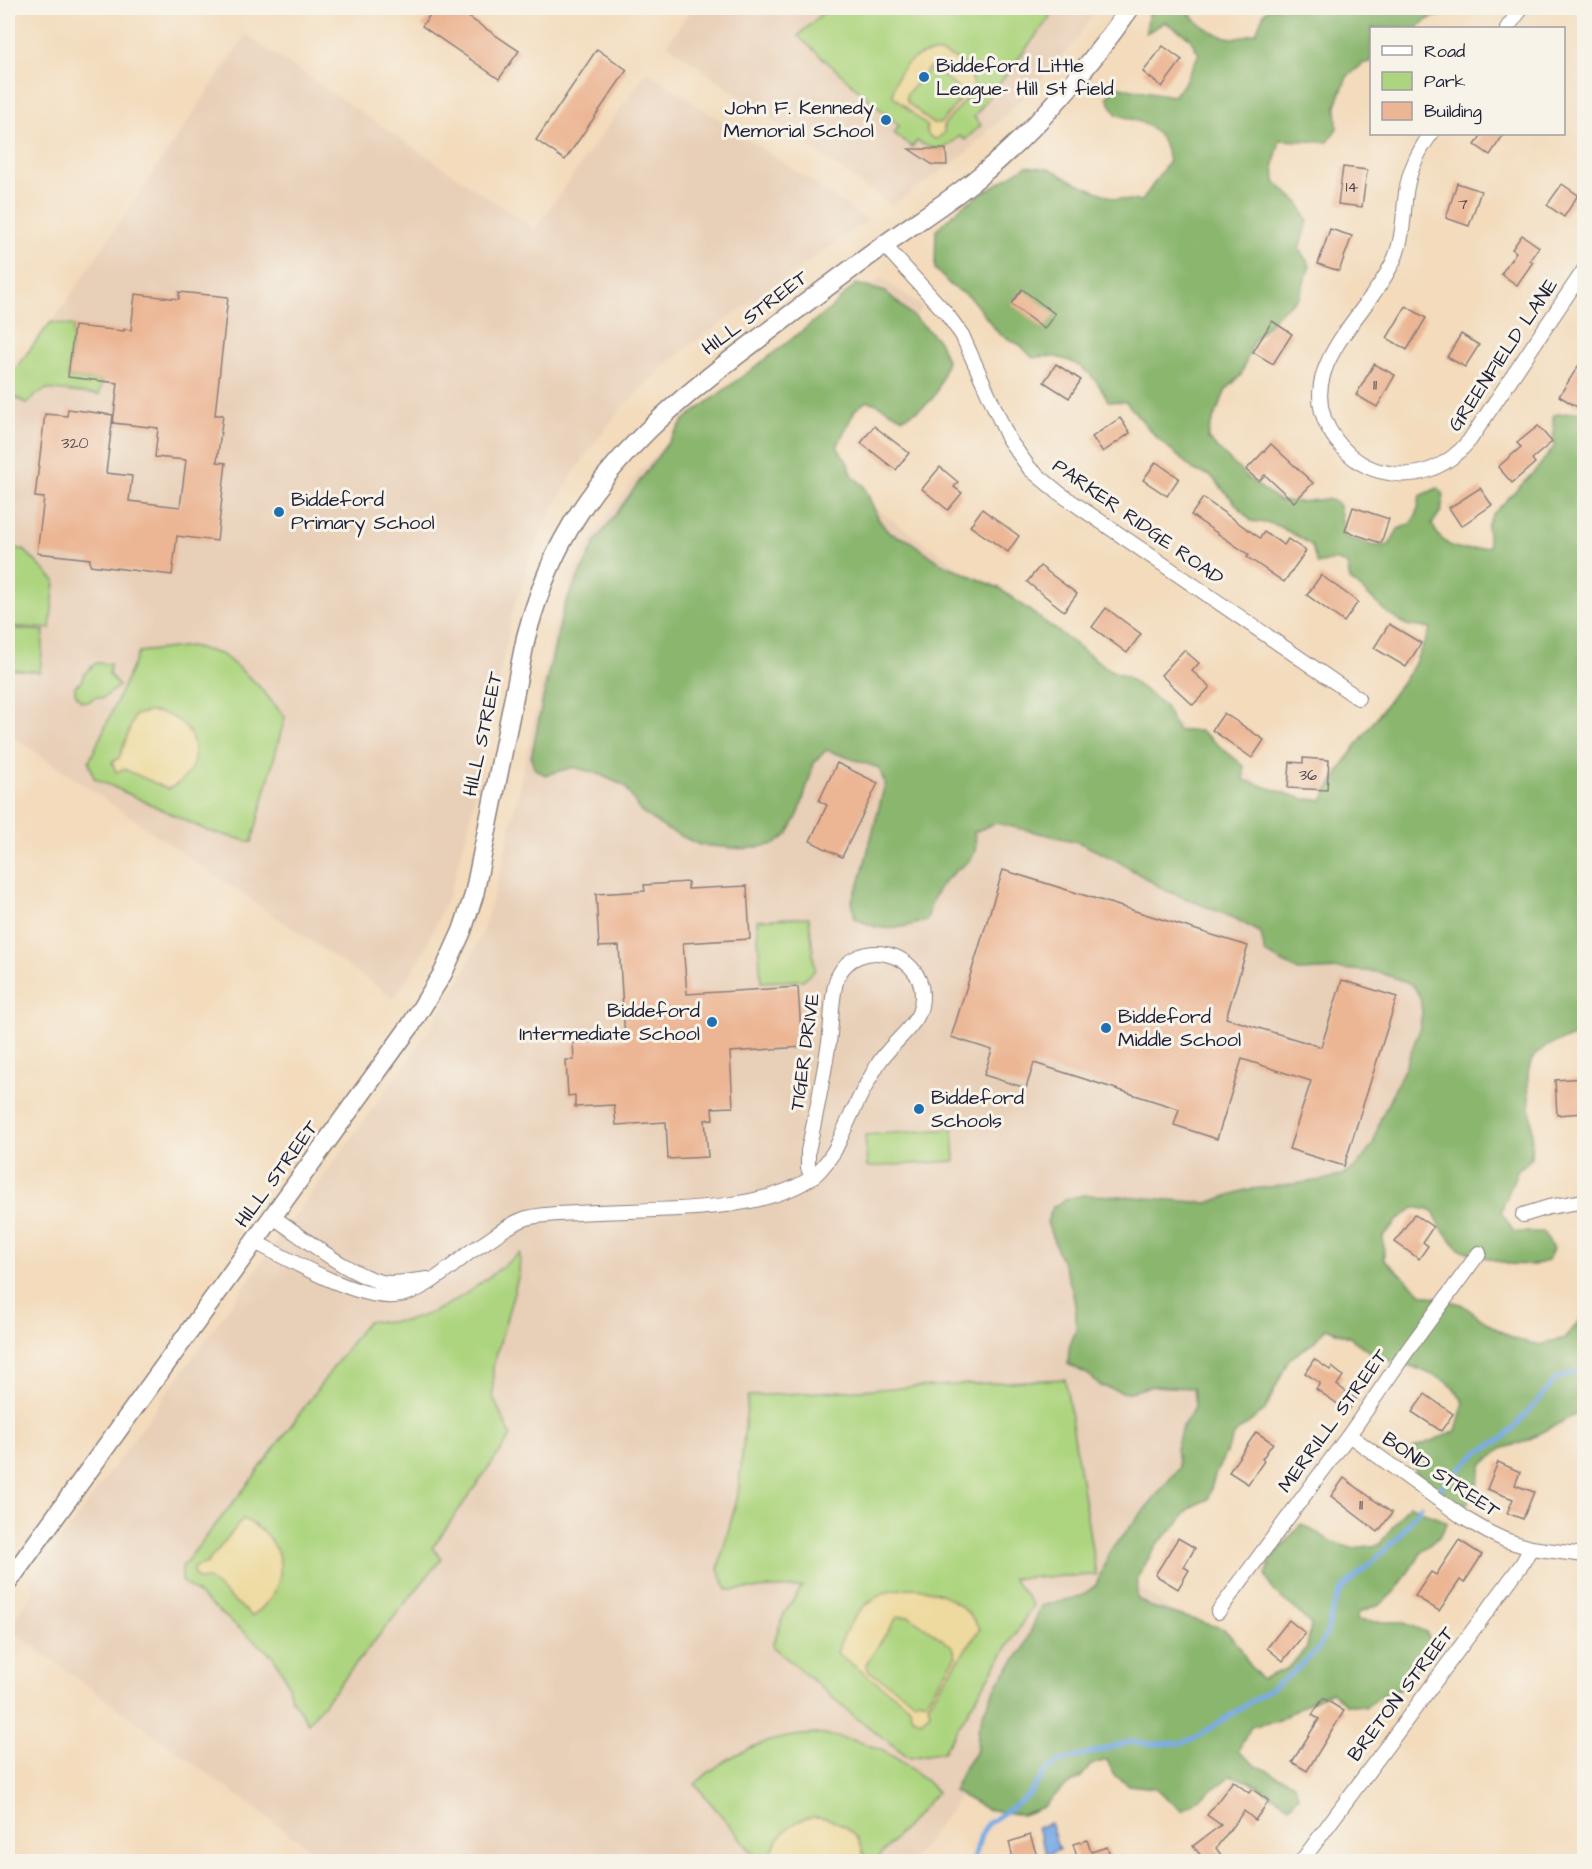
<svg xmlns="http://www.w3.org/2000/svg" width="1592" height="1869" font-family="'Architects Daughter',sans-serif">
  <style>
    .built { fill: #e8cfb7 }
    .green { fill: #add57f; stroke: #687c5d; stroke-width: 1.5 }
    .forest { fill: #8ab66e; stroke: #566c54; stroke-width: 1.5 }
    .sand { fill: #eeda9e; stroke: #887e6c; stroke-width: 1.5; fill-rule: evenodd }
    .water { fill: #7bace6; stroke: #4e6790; stroke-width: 1.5 }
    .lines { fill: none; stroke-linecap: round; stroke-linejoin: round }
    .stream { stroke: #7bace6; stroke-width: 5 }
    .building { fill: #ecb694 }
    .minor-casing { stroke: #8a7e7c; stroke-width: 16 }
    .tertiary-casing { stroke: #8a7e7c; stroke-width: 21 }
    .minor { stroke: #fff; stroke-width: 14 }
    .tertiary { stroke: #fff; stroke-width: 18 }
    .poi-dot { fill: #1f6fb2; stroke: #f7f3e8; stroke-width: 2 }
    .labels { text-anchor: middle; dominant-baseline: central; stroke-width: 6; stroke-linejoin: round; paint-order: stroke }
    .number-label { font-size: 16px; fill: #544751 }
    .poi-label { font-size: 20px; fill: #22223b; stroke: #f7f3e8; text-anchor: start }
    .street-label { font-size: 20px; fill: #22223b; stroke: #f7f3e8 }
  </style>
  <rect width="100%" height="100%" fill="#f7f3e8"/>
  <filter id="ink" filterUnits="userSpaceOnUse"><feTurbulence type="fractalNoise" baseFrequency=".0167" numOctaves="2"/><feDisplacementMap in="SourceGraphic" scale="12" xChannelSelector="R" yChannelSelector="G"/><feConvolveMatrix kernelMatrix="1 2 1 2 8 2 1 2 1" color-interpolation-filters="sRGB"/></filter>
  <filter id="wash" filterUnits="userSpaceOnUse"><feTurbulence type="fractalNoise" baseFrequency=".008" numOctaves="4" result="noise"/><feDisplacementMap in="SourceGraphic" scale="24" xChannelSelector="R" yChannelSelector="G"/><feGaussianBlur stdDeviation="1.35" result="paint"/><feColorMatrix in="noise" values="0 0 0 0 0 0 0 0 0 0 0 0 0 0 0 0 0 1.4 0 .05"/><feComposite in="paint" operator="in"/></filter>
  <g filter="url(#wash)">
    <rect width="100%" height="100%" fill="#f3dbbc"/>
    <g class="built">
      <polygon points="692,8 1097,8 1077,39 1036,85 964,155 891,206 667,44"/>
      <polygon points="246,35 535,229 647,71 868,220 697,340 673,359 629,400 609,423 574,472 544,525 532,553 513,610 467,834 449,894 424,951 408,978 394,998 8,733 8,388"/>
      <polygon points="881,278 923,307 811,462 1317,823 1584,936 1124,1575 1188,1623 1076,1640 912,1861 327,1861 8,1628 35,1589 29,1584 431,1028 467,966 482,934 502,866 555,623 578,564 593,536 641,470 667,442 705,406"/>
    </g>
    <g class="green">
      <path d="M828 8H1041L1051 16 974 117 981 125 965 140 960 136C943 151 938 153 917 141L912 147 894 133 899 126 798 36Z"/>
      <polygon points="51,322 74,326 68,377 102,381 99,395 46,389 37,394 27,404 8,393 8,378"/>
      <polygon points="8,547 24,550 55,581 50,629 8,626"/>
      <polygon points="8,628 44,631 40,672 8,669"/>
      <polygon points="191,646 223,655 256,683 285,717 252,842 208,831 94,778 89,762 139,652"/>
      <polygon points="96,663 110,664 109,674 119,686 103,698 95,697 88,702 81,701 75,693 75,686 83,680 84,674"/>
      <polygon points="809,917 815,970 803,980 761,982 757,920"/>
      <polygon points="953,1129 955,1161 867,1167 865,1135"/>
      <path d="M520 1253 519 1274 493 1367V1397L511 1436 432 1548 442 1558 308 1723 291 1698 286 1678 273 1656 182 1581V1567L252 1479 367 1321C381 1322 395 1323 409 1320 451 1310 486 1279 520 1253Z"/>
      <polygon points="1065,1379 1096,1575 1012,1578 1033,1605 943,1752 910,1758 854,1716 772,1646 785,1612 802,1587 727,1590 718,1569 738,1495 748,1396"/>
      <path d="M815 1734C866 1738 902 1755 937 1792L875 1861 760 1862 695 1784C730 1752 768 1736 815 1734Z"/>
    </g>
    <path class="forest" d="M1154 8H1186C1194 22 1215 37 1233 38 1240 39 1249 34 1256 33L1264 13 1269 8H1458C1446 20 1433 10 1418 28H1372L1371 62 1364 63 1347 77 1336 105 1337 128 1328 142 1280 140 1274 163 1275 182 1299 203 1308 222 1299 249 1310 265 1299 297 1277 315 1254 340 1241 375 1226 390 1210 427 1208 439 1250 480 1280 501 1300 502 1326 499 1337 502C1343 514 1341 525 1345 537L1374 546 1389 545 1398 529 1410 524 1417 514 1420 496 1438 488 1444 495 1441 511 1432 524C1444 550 1463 553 1489 546L1487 526 1493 514 1537 469 1554 447 1553 415 1584 411V1035C1515 1049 1527 1067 1532 1126 1533 1137 1531 1148 1531 1159L1517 1171 1501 1212 1514 1232H1543L1553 1249 1548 1260 1535 1265 1507 1264 1459 1249 1442 1229 1433 1211 1415 1207 1398 1220 1383 1236 1384 1259 1422 1294 1461 1304 1490 1325 1514 1339 1540 1345 1565 1338 1584 1316V1410L1524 1442 1501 1449 1482 1465 1475 1491 1466 1505 1445 1499 1415 1472 1413 1448 1456 1431 1464 1402 1448 1382 1419 1369 1377 1357 1349 1337 1326 1328 1312 1344 1289 1359 1265 1410 1235 1434 1215 1475 1208 1499 1191 1507 1175 1527 1157 1544 1138 1577 1137 1598 1149 1606 1224 1629 1240 1647 1249 1665 1262 1679 1288 1668 1307 1647 1311 1625 1294 1608 1274 1592 1265 1575 1271 1560 1301 1524 1333 1542 1351 1548 1379 1545 1409 1505 1448 1523 1440 1536 1424 1549 1396 1590 1382 1603 1358 1613 1356 1620 1373 1622H1402L1426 1632 1434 1647C1424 1662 1410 1672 1402 1689L1384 1694 1366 1707 1346 1704 1331 1692 1302 1706 1277 1721 1251 1727 1238 1751 1254 1764 1293 1783 1299 1796 1289 1806 1250 1781 1231 1776 1182 1811 1155 1788 1129 1785 1114 1775 1107 1760 1091 1765 1081 1777 1062 1789 1043 1807 1022 1815 986 1809 953 1791 963 1770 977 1750 978 1730 984 1711 999 1681 1023 1650 1041 1606 1081 1596 1096 1585 1110 1551 1179 1468 1176 1449 1182 1427 1195 1407 1193 1388 1152 1386 1126 1393 1101 1386 1089 1375 1068 1364C1069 1357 1068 1351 1070 1345 1072 1339 1076 1333 1076 1327 1078 1286 1059 1260 1047 1222L1053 1207 1065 1200 1082 1195 1120 1196 1208 1203 1245 1190 1323 1180 1343 1175 1357 1166 1373 1145 1380 1120 1406 1065 1419 1031 1422 1013 1420 997 1413 985 1379 972 1340 969 1299 971 1265 953 1261 933 1234 918 1165 890 1116 860 1078 842 996 823 974 832C982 864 962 861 945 881 935 891 930 906 927 920 899 930 882 933 855 918L852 900 860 881 885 784 879 768 826 750 814 763 799 813 787 835 775 844 746 849 700 845 666 829 640 811 625 786 598 774 574 767 545 775 534 768 531 758 547 679 564 607 596 541 685 419 775 352 831 308 856 284 886 292 925 327 939 341 947 360C936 396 938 401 903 418L877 404 867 401 855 410 837 447 847 461 853 476 864 486 879 520 889 533 908 540 941 563 999 588 1110 670 1127 677 1164 705 1178 731H1201L1244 766V780L1304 799 1322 800 1348 757 1413 667 1431 628C1423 627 1414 627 1407 625 1385 616 1369 593 1350 580L1347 564 1334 560 1317 564 1312 546 1299 537 1274 524 1251 521 1211 476 1194 470 1156 437 1126 402 1108 401C1094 370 1067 351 1033 358L1020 345 999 334 970 297 951 286 935 269 936 230 962 206 1026 166 1051 169 1070 180 1115 199 1142 201 1169 161C1162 126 1147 124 1116 114L1107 98 1114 86 1173 96 1183 85 1199 54 1189 37 1165 22 1146 33 1148 16Z"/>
    <g class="sand">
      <path d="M940 53C959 58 972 69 974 89L944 125V133L937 139C929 138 926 133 927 126L893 96C894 70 913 51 940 53ZM929 68H935L960 91 962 97 941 123H932L907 102 906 95Z"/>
      <path d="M148 712C196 710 214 769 168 789L124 769 116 772 112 762 119 758 135 715Z"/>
      <path d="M243 1519C289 1540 293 1587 252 1616L208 1579 199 1580 193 1573V1568L207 1563Z"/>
      <path d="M915 1588C943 1590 965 1605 980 1629L928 1704 930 1713 921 1721 911 1716 910 1707 837 1653C849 1614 872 1588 915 1588ZM909 1616 953 1647 956 1657 926 1701 920 1699 914 1701 869 1671 866 1664 897 1617Z"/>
      <path d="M813 1817C837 1817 859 1831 864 1856L859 1861H775L770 1856 771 1853C779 1834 791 1820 813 1817Z"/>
    </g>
    <polygon class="water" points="1050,1823 1059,1850 1047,1854 1037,1828"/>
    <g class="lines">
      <g class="stream">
        <polyline points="1440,1488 1477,1453 1505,1437 1540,1399 1553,1381 1584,1368"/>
        <polyline points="973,1862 981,1835 987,1824 1020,1802 1029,1794 1045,1772 1061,1761 1130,1742 1155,1744 1182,1743 1197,1737 1276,1685 1297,1669 1319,1648 1328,1630 1332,1611 1341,1590 1398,1538 1421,1506"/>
      </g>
    </g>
    <g id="blocks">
      <g class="building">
        <polygon points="435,8 455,8 519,51 499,79 422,26"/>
        <polygon points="1163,46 1182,60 1162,87 1143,72"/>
        <polygon points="597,49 627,70 565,160 536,140"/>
        <polygon points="1482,134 1504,134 1490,155 1475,145"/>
        <polygon points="909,149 946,149 947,165 933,165"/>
        <polygon points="1343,167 1367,170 1362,207 1338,204"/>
        <polygon points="1457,183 1481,191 1469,226 1446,218"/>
        <polygon points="1562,184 1578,195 1564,217 1547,205"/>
        <polygon points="1330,229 1352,236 1339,271 1318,264"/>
        <polygon points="1522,235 1539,247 1530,260 1533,262 1517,285 1501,274 1516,252 1512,249"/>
        <polygon points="1022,289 1055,314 1044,329 1011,304"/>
        <polygon points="179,292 228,297 215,415 223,415 217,462 226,463 217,541 177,536 172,575 90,565 90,559 37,553 44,498 35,497 45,414 67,416 68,409 113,415 106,473 132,476 129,501 180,507 186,460 155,457 158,428 113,423 118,383 68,377 74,326 124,331 124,329 131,330 135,294 179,299"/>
        <polygon points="1406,306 1426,318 1407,350 1387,338"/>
        <polygon points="1272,321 1292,334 1273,364 1253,352"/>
        <polygon points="1461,334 1479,345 1465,367 1447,357"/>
        <polygon points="1584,357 1584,396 1577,407 1559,396"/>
        <polygon points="1056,364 1081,380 1069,398 1044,382"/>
        <polygon points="1374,364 1395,375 1377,407 1356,395"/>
        <polygon points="1120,418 1130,433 1103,452 1092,437"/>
        <polygon points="874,426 909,453 896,470 861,443"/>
        <polygon points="1538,426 1552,442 1532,459 1535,463 1512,483 1498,467 1521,447 1517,443"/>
        <polygon points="1271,444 1313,483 1294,502 1265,475 1259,481 1246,470"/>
        <polygon points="1156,462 1179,478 1167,496 1143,480"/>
        <polygon points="940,467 958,482 954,487 962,493 948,510 922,489"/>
        <polygon points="1480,488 1492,505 1461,526 1449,508"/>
        <polygon points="1203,498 1260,538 1264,532 1284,545 1288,539 1306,551 1284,582 1247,557 1249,555 1191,515"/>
        <polygon points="1353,507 1389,519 1381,543 1345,531"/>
        <polygon points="982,509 1019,536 1008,552 970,526"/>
        <polygon points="1040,566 1077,594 1064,611 1027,582"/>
        <polygon points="1321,575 1358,602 1344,622 1307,595"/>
        <polygon points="1106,608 1141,634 1127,653 1092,627"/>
        <polygon points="1389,624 1421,643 1406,667 1374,648"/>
        <polygon points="1184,650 1199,663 1192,671 1210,687 1193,705 1161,675"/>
        <polygon points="1224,713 1264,740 1252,758 1212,730"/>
        <polygon points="1303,758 1329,760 1327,790 1288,788 1290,762 1303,763"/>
        <polygon points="837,763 878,783 842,857 810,841 827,805 819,801"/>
        <polygon points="1003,870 1248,946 1226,1018 1321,1047 1342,980 1397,997 1344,1166 1289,1149 1311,1081 1242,1059 1217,1139 1174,1125 1179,1109 1034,1063 1026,1088 984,1075 992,1050 951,1037"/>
        <polygon points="688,882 688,889 747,886 750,939 683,943 687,994 798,987 802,1047 730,1052 733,1107 712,1108 713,1119 705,1120 708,1157 668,1159 666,1122 616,1125 614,1105 575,1107 575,1095 568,1096 566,1060 574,1060 573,1043 625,1040 619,946 599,947 596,894 645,891 644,885"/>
        <polygon points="1584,1078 1584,1113 1557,1115 1555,1080"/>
        <polygon points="1414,1214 1433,1227 1423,1242 1428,1246 1419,1259 1395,1242"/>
        <polygon points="1314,1359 1330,1370 1332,1367 1343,1376 1337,1385 1356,1399 1348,1411 1316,1389 1320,1383 1305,1373"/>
        <polygon points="1425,1394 1453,1414 1441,1431 1412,1412"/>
        <polygon points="1256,1432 1273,1443 1262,1459 1264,1461 1248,1484 1229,1472"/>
        <polygon points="1498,1462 1520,1472 1515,1485 1534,1492 1523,1519 1507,1513 1513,1499 1487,1489"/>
        <polygon points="1344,1478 1392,1513 1378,1532 1331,1496"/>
        <polygon points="1178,1538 1195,1548 1184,1567 1189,1570 1178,1589 1155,1575"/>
        <polygon points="1459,1540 1482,1555 1464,1583 1460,1580 1439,1611 1415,1596 1431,1572 1436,1575"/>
        <polygon points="1289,1620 1305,1633 1283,1661 1267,1648"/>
        <polygon points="1323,1698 1344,1711 1307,1771 1292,1762 1319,1719 1312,1715"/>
        <polygon points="1233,1781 1249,1793 1252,1789 1269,1801 1255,1820 1244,1811 1216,1848 1226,1862 1206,1862 1193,1846 1221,1825 1207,1815"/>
        <polygon points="1030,1835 1039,1862 1014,1862 1009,1842"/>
        <polygon points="1087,1840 1091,1852 1107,1847 1113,1862 1071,1862 1070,1859 1077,1857 1073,1844"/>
      </g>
    </g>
  </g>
  <g filter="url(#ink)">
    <use href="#blocks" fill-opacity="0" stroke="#8a7e7c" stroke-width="1.5"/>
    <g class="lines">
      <defs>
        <g id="minor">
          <polyline points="1507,28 1522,8"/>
          <path d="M1431 134C1416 154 1407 175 1405 201 1403 219 1403 237 1396 255 1373 314 1284 370 1336 440 1349 457 1367 470 1389 473 1421 479 1449 465 1469 441L1584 270"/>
          <polyline points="884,245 946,313 962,335 1009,440 1030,469 1059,493 1358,698"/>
          <polyline points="1523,1215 1549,1207 1584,1201"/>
          <path d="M273 1217C302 1236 357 1282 390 1283 403 1283 416 1280 428 1279"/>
          <path d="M255 1242C290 1260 356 1299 394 1296 423 1293 448 1269 470 1252 478 1247 486 1242 493 1237 504 1229 514 1222 527 1218 543 1214 561 1214 577 1213 644 1208 755 1216 811 1178 820 1172 827 1162 833 1153 838 1145 841 1136 845 1128 855 1106 866 1084 878 1064 889 1046 907 1034 917 1017 921 1010 922 1003 922 995 922 951 857 937 838 976 831 992 832 1023 829 1042 823 1079 816 1115 808 1151V1168L812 1177"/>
          <polyline points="1349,1435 1464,1518 1488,1532 1505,1540 1531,1548 1584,1555"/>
          <polyline points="1218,1612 1349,1435 1407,1351 1479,1253"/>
          <polyline points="1301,1862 1522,1564 1531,1548"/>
        </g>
        <path id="tertiary" d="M8 1582 411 1025 443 973 462 931 474 895 526 637C535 604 546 571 563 540 608 456 682 396 757 340 799 308 841 276 884 245 914 223 947 203 976 179 1037 130 1086 71 1130 8"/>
      </defs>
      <use href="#minor" class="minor-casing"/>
      <use href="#tertiary" class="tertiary-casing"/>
      <use href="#minor" class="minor"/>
      <use href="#tertiary" class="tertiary"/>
    </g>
  </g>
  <g class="poi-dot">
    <circle cx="924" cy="77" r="6"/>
    <circle cx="886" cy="120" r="6"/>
    <circle cx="279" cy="512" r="6"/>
    <circle cx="712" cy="1022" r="6"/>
    <circle cx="1106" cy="1028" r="6"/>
    <circle cx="919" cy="1109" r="6"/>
  </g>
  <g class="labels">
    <g class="number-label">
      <text x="1352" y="187">14</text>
      <text x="1463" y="204">7</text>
      <text x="1375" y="385">11</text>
      <text x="75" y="443">320</text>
      <text x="1308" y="775">36</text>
      <text x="1361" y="1505">11</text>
    </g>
    <g class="poi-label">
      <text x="936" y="66">Biddeford Little<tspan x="936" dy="23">League- Hill St field</tspan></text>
      <text x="874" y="108" text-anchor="end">John F. Kennedy<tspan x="874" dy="23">Memorial School</tspan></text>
      <text x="291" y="500">Biddeford<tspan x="291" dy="23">Primary School</tspan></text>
      <text x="700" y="1011" text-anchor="end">Biddeford<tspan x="700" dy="23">Intermediate School</tspan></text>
      <text x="1118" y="1017">Biddeford<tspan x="1118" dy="23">Middle School</tspan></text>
      <text x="931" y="1098">Biddeford<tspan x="931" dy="23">Schools</tspan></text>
    </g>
    <g class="street-label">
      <text transform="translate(755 313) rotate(-37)">HILL STREET</text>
      <text transform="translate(1503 355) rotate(-56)">GREENFIELD LANE</text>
      <text transform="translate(1138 522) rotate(35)">PARKER RIDGE ROAD</text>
      <text transform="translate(483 734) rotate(-78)">HILL STREET</text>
      <text transform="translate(805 1052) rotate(-82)">TIGER DRIVE</text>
      <text transform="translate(277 1174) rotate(-54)">HILL STREET</text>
      <text transform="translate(1333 1421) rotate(-54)">MERRILL STREET</text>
      <text transform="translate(1441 1475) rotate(34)">BOND STREET</text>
      <text transform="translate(1401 1694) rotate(-53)">BRETON STREET</text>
    </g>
  </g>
  <rect width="1592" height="1869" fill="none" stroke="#f7f3e8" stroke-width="30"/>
  <rect x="1370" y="27" width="195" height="108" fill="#f7f3e8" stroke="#a29fa3" stroke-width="1.5"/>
  <rect x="1382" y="46" width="30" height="9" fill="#ffffff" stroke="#a29fa3" stroke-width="1.5"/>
  <text x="1424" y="57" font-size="18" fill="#22223b">Road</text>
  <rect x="1382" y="72" width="30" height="18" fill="#add57f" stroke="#a29fa3" stroke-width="1.5"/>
  <text x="1424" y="87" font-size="18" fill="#22223b">Park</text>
  <rect x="1382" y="102" width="30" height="18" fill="#ecb694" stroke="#a29fa3" stroke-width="1.5"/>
  <text x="1424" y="117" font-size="18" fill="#22223b">Building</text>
</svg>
